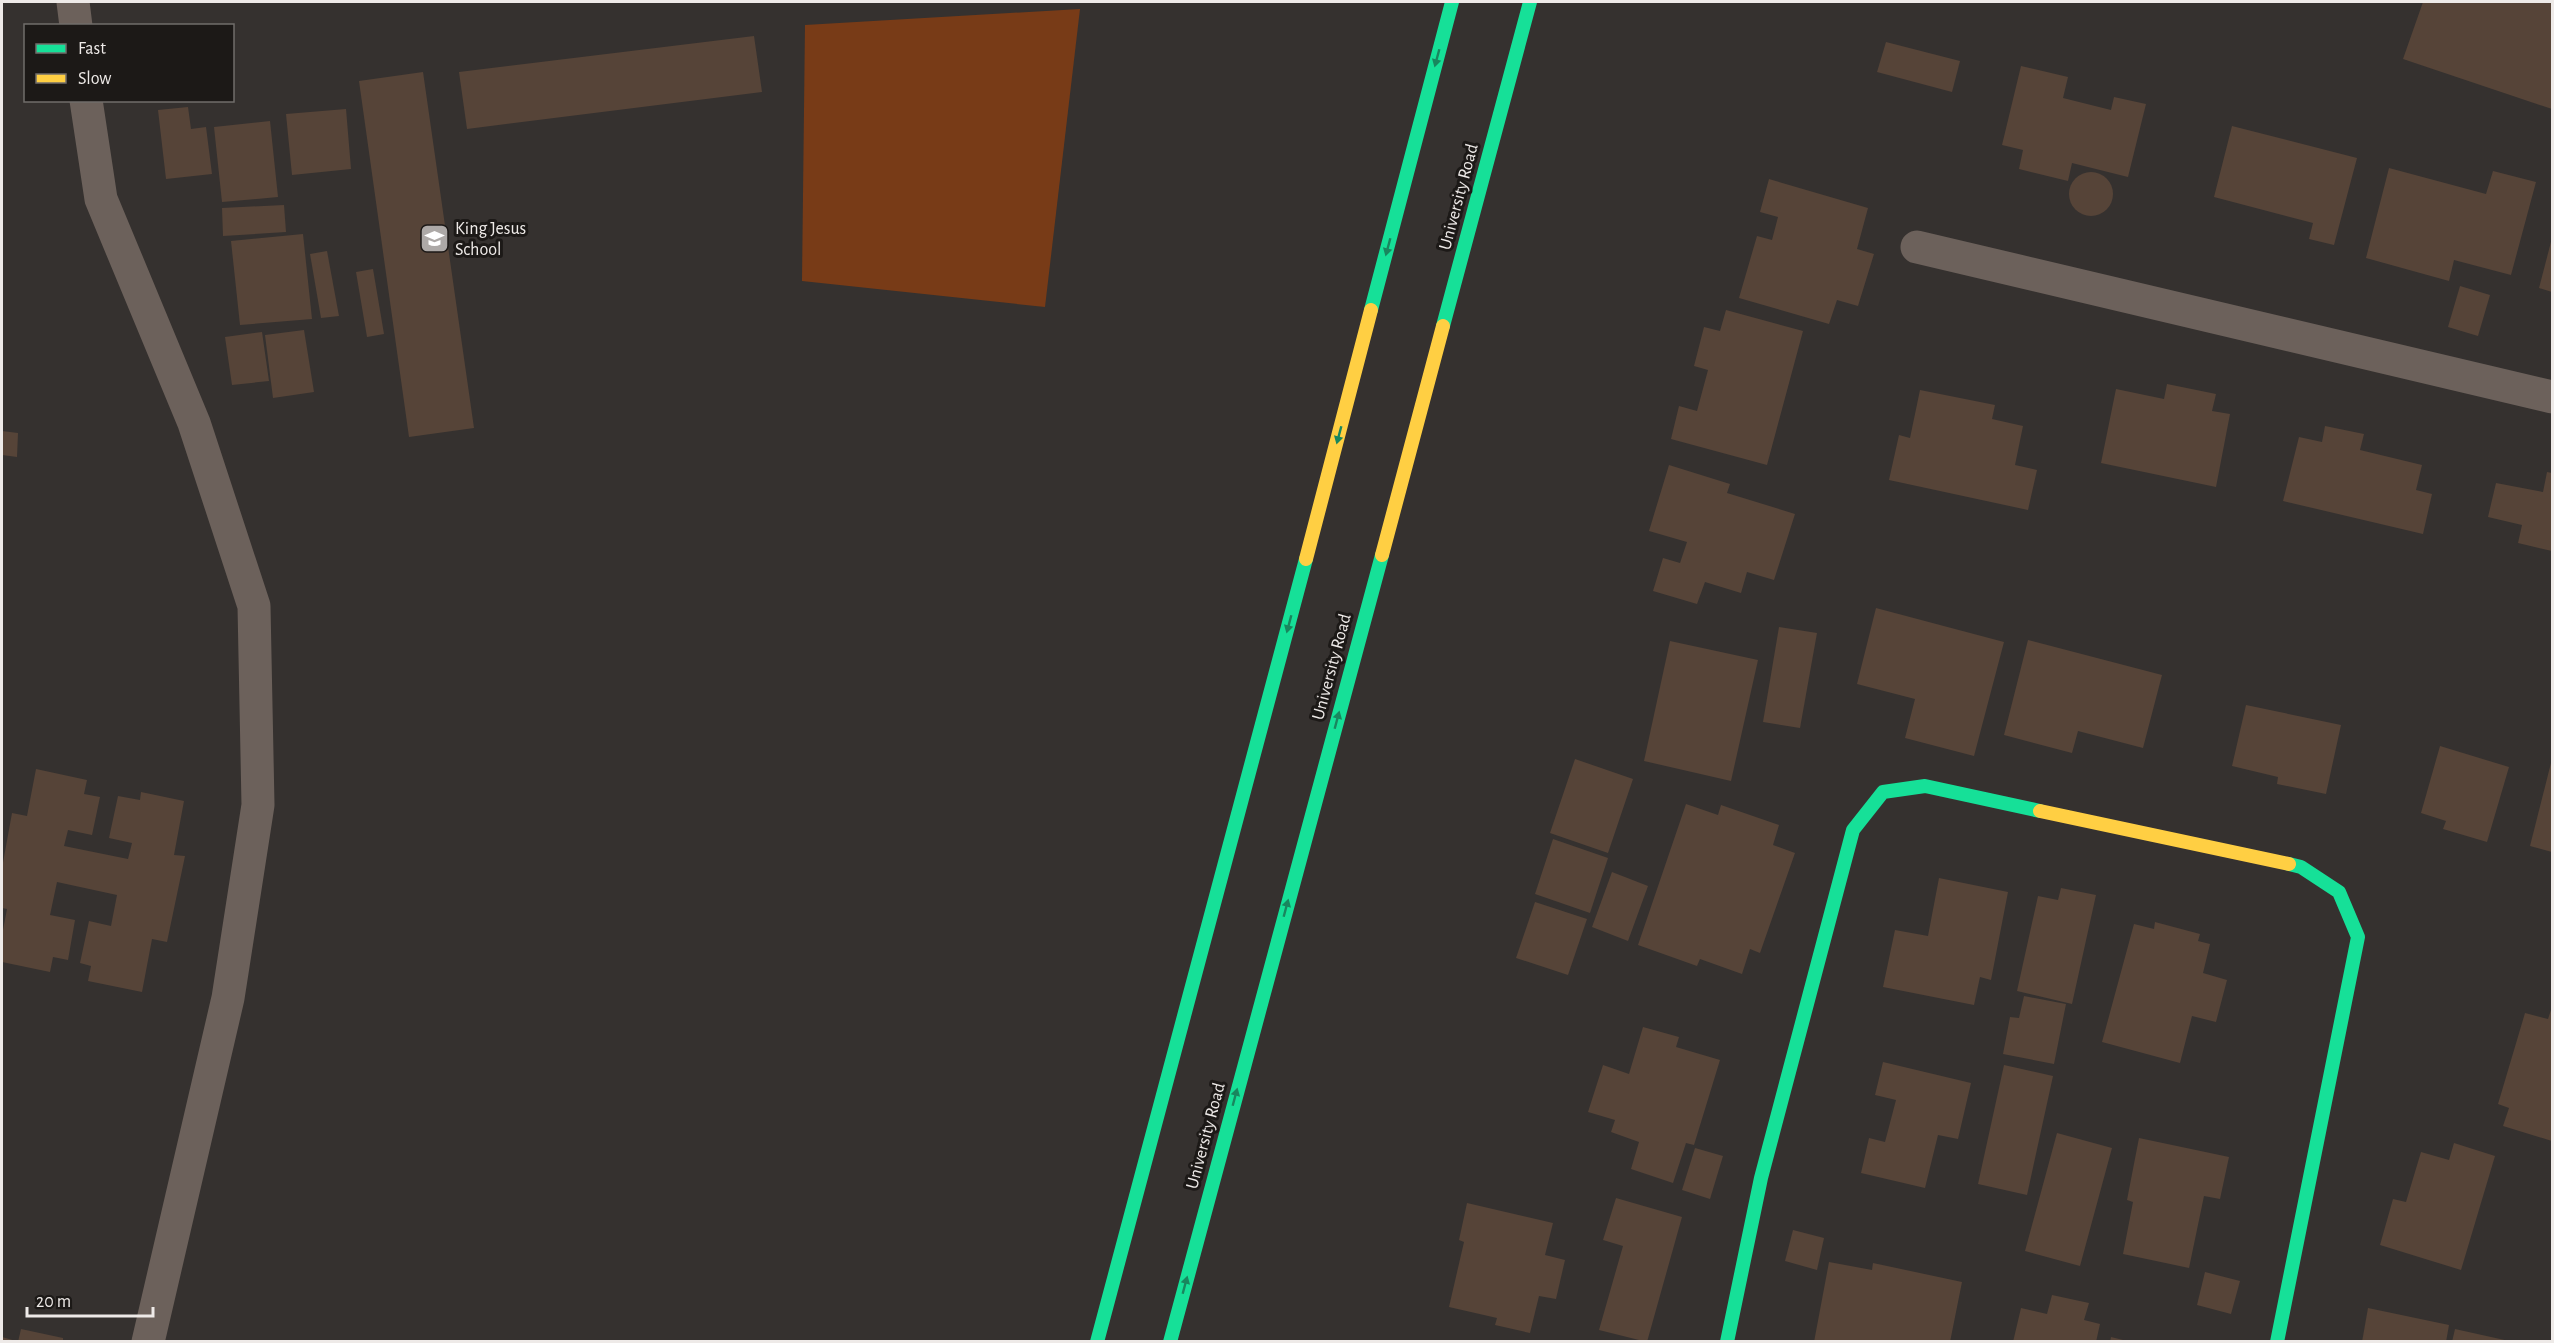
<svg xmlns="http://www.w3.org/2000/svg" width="2554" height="1343" font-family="'Alegreya Sans',sans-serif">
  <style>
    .green { fill: #783b17 }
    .building { fill: #564438 }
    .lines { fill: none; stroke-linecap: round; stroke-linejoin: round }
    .street { stroke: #6c615b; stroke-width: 33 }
    .fast { stroke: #16e098; stroke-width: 14 }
    .slow { stroke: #ffcf43; stroke-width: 14 }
    .oneway { fill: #19865e }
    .labels { text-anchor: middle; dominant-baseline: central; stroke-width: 6; stroke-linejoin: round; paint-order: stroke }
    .street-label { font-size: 18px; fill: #eeeae8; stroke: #1c1917 }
    .poi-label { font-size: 18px; fill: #eeeae8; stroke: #1c1917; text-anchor: start }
  </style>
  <rect width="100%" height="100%" fill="#35312f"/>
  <polygon class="green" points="1080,9 1045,307 802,281 805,25"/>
  <g class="building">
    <polygon points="2423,2 2552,3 2552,109 2403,59"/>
    <polygon points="754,36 762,92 467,129 459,72"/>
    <polygon points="1886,42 1960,61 1952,92 1877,72"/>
    <polygon points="2021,66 2068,77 2063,98 2111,110 2114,97 2146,104 2128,177 2072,163 2068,181 2019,169 2023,150 2002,145"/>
    <polygon points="423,72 474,428 409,437 359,81"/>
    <polygon points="188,107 191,129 206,127 212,174 166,179 158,110"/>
    <polygon points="346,109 351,169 292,175 286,114"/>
    <polygon points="270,121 278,197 222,202 214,127"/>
    <polygon points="2232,126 2357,158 2334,245 2309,239 2313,223 2214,197"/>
    <polygon points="2389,168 2486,194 2493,171 2536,182 2511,275 2454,260 2449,281 2366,258"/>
    <circle cx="2091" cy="194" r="22"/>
    <polygon points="1769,179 1868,208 1857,249 1874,254 1858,306 1837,300 1829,324 1739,298 1757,236 1772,240 1778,217 1760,212"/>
    <polygon points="284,205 286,232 223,236 222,208"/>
    <polygon points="303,234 312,319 240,325 231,241"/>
    <polygon points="2552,238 2552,292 2539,288"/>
    <polygon points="327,251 339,316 321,318 310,254"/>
    <polygon points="373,269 384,334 367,337 356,272"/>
    <polygon points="2460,286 2490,295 2478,336 2448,327"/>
    <polygon points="1726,310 1803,331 1767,465 1671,439 1679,406 1697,411 1708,370 1694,366 1704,327 1720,331"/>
    <polygon points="304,330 314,392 273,398 265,335"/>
    <polygon points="262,332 269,381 232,385 225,337"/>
    <polygon points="2167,384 2216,394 2212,411 2230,414 2216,487 2101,463 2116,389 2164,399"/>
    <polygon points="1920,390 1995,405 1992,419 2023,426 2015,465 2037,470 2028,510 1889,480 1899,435 1910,438"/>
    <polygon points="2325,426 2364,434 2360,450 2422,465 2416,490 2432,494 2423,534 2283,501 2299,437 2322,442"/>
    <polygon points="2,431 18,433 17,457 2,455"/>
    <polygon points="1669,465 1730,484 1727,493 1795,514 1774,580 1747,572 1741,593 1705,582 1697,604 1653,591 1663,558 1680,563 1687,542 1649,531"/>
    <polygon points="2547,472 2552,473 2552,551 2518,543 2522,525 2488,517 2496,483 2543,492"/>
    <polygon points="1876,608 2004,642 1974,756 1905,738 1915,699 1857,684"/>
    <polygon points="1779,627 1817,633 1800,728 1763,722"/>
    <polygon points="2028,640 2162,675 2143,748 2078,731 2072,753 2004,735"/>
    <polygon points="1670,641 1758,660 1731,781 1644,761"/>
    <polygon points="2246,705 2341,725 2326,794 2277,784 2278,777 2232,766"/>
    <polygon points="2440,746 2509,767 2487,842 2443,829 2446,821 2421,813"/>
    <polygon points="1575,759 1633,779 1608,853 1550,833"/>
    <polygon points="2552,759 2552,852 2530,846"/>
    <polygon points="36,769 87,780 84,794 100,797 92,835 68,830 64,846 128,859 132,843 109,838 118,796 140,800 141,792 184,801 174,855 185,856 167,942 152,939 142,992 88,981 91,966 80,963 89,921 111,926 117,895 57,882 50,915 75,920 68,960 53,957 50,972 2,962 2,935 7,909 2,908 2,868 12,813 27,816"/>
    <polygon points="1686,804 1718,815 1721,805 1779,825 1773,845 1795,853 1760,953 1750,949 1742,974 1700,959 1697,966 1638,945"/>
    <polygon points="1553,839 1608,858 1590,913 1535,894"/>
    <polygon points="1612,872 1648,886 1628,941 1592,927"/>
    <polygon points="1939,878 2008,892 1991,980 1980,977 1974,1005 1883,987 1895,930 1928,936"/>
    <polygon points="2061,888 2096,895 2072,1004 2017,991 2038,896 2058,900"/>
    <polygon points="1535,902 1587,919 1568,975 1516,958"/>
    <polygon points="2155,922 2200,934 2198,941 2210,944 2203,973 2227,980 2216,1022 2192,1016 2180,1063 2102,1042 2134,924 2154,929"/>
    <polygon points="2024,996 2066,1004 2054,1064 2003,1054 2010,1017 2019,1018"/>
    <polygon points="2552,1007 2552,1141 2503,1126 2509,1108 2498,1104 2525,1013 2548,1019"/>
    <polygon points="1643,1027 1679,1037 1676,1047 1720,1060 1694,1145 1686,1143 1673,1183 1631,1169 1639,1142 1611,1132 1615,1120 1588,1112 1603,1065 1629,1074"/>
    <polygon points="1883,1062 1971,1083 1958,1139 1938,1135 1925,1188 1861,1173 1869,1138 1885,1142 1896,1100 1875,1095"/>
    <polygon points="2004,1065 2053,1076 2027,1195 1978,1184"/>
    <polygon points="2057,1133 2112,1148 2080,1266 2025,1251"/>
    <polygon points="2139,1138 2229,1157 2220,1199 2204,1196 2189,1268 2123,1254 2133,1202 2127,1200"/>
    <polygon points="2454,1143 2495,1156 2461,1270 2380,1245 2393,1199 2406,1202 2421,1152 2449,1160"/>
    <polygon points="1695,1148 1723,1156 1710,1199 1682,1190"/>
    <polygon points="1616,1198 1682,1217 1647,1342 1599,1330 1623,1246 1603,1240"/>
    <polygon points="1467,1203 1553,1223 1545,1255 1565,1260 1556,1299 1539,1296 1530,1333 1495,1325 1497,1318 1449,1307 1464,1242 1459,1240"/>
    <polygon points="1793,1230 1824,1238 1817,1270 1785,1261"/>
    <polygon points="1829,1262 1872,1270 1873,1263 1962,1282 1950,1342 1814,1342"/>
    <polygon points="2205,1272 2240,1281 2231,1314 2197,1305"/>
    <polygon points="2052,1295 2089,1303 2084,1320 2100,1324 2096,1342 2013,1342 2021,1308 2047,1314"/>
    <polygon points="2368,1308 2449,1325 2446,1342 2362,1342"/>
    <polygon points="21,1329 63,1338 63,1342 18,1342"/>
    <polygon points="2455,1329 2509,1341 2508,1342 2452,1342"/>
    <polygon points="2,1337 16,1341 16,1342 2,1342"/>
    <polygon points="2111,1337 2127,1341 2126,1342 2110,1342"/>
  </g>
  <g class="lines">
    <g class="street">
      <polyline points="73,2 76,26"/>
      <polyline points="86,100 101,199 194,423 254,606 258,805 228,998 148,1342"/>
      <polyline points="1917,247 2552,397"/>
    </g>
    <g class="fast">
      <polyline points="1371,310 1452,2"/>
      <polyline points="1443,326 1530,2"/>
      <polyline points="1097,1342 1306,559"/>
      <polyline points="1170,1342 1382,555"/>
      <polyline points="1727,1342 1761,1178 1853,830 1883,792 1925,786 2040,811"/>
      <polyline points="2277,1342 2358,937 2339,892 2301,867 2289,864"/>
    </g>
    <g class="slow">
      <polyline points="1382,555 1443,326"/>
      <polyline points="1306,559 1371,310"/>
      <polyline points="2040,811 2289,864"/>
    </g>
  </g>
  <defs><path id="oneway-solid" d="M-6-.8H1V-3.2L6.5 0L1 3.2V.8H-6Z" transform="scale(1.5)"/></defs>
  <g class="oneway">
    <use href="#oneway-solid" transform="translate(1437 58) rotate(105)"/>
    <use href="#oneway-solid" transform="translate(1388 247) rotate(105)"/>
    <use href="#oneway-solid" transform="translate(1339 435) rotate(105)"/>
    <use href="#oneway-solid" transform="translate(1289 624) rotate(105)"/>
    <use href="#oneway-solid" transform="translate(1337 720) rotate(-75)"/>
    <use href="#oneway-solid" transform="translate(1286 908) rotate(-75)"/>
    <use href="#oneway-solid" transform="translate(1235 1097) rotate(-75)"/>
    <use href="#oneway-solid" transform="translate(1185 1285) rotate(-75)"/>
  </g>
  <defs>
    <symbol id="school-square" viewBox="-11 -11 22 22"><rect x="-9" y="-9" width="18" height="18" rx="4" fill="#ada9a7" stroke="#1c1917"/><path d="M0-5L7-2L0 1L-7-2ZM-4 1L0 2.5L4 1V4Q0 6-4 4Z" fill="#fff"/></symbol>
  </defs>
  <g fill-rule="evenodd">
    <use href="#school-square" x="418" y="222" width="33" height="33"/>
  </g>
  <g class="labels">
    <g class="street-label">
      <text transform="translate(1459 197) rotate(-75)">University Road</text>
      <text transform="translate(1332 667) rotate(-75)">University Road</text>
      <text transform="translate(1206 1136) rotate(-75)">University Road</text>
    </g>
    <g class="poi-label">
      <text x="455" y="229">King Jesus<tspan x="455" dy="21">School</tspan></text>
    </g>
  </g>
  <rect width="2554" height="1343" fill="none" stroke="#eeeae8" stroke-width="6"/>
  <rect x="24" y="24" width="210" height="78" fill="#1c1917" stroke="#706d6b" stroke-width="1.5"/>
  <rect x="36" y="44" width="30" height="9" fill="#16e098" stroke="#706d6b" stroke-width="1.5"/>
  <text x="78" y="54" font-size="18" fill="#eeeae8">Fast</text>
  <rect x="36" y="74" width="30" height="9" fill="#ffcf43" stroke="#706d6b" stroke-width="1.5"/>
  <text x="78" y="84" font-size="18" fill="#eeeae8">Slow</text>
  <path d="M27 1307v9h126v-9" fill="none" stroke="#eeeae8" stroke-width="3"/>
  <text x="36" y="1307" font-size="18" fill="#eeeae8" stroke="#1c1917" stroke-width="4.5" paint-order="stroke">20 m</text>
</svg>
